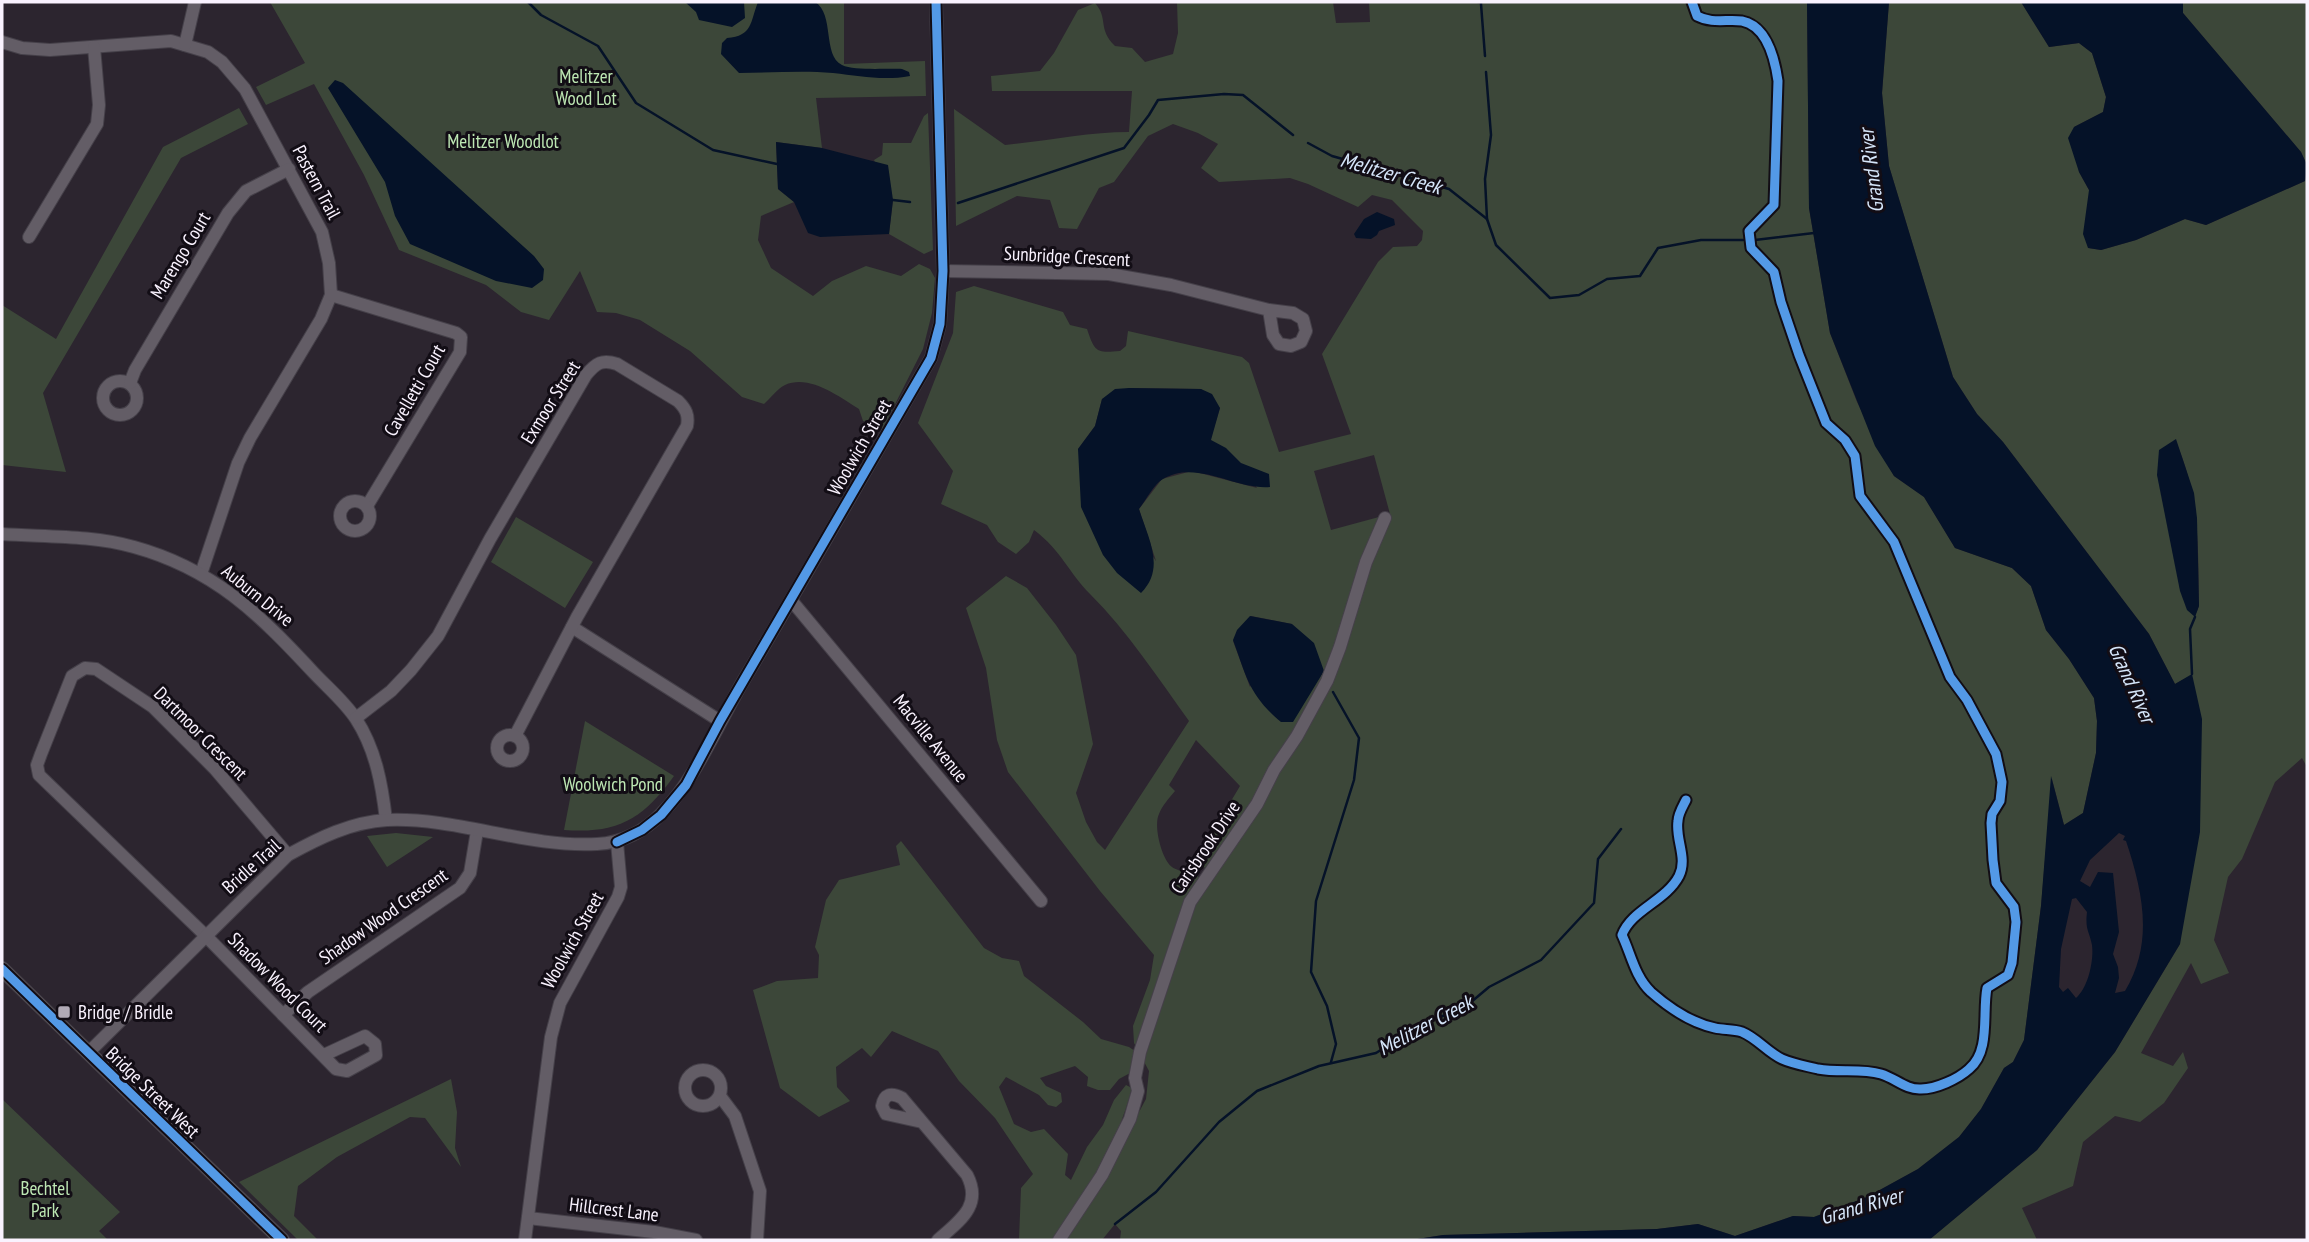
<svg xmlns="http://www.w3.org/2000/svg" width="2309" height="1242" font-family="'PT Sans Narrow',sans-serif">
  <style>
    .green { fill: #3c4739; fill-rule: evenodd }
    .water { fill: #051228; fill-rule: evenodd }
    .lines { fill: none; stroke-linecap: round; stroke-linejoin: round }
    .stream { stroke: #051228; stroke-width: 2.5 }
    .minor-casing { stroke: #454049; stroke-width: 14 }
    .major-casing { stroke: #454049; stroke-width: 16 }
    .minor { stroke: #635d66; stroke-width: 12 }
    .major { stroke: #635c5e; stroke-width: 14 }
    .cycleway-casing { stroke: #120d15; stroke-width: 13 }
    .cycleway { stroke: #5399e6; stroke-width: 9 }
    .poi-dot { fill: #b1aab6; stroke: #120d15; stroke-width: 2.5 }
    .labels { text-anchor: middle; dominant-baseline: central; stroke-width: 6; stroke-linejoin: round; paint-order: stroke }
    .park-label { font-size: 19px; fill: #bde7b3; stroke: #120d15 }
    .street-label { font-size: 19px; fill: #f9f2fe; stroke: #120d15 }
    .poi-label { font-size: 19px; fill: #f9f2fe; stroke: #120d15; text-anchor: start }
    .water-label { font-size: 21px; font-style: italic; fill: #d6e6fa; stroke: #120d15 }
  </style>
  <rect width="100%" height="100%" fill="#2c252f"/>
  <g class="green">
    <path d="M270 2H844V64L925 61 926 96 816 98 822 148 776 142 778 189 794 202 761 216 758 240 771 268 813 296 832 281 866 266 901 276 919 264 930 269 935 278 932 313 923 349 883 428 863 421 859 409C839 397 810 374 785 385 778 388 770 399 764 404L742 397 690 351 640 320 616 313 597 312 580 271 549 320 521 312 486 285 399 250 364 175 314 84 266 105 256 87 305 63Z"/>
    <path d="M1177 2H1333L1336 23 1370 22 1369 2H1472L1481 4 1486 2H1807L1809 208 1830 333 1857 402 1894 476 1924 497 1955 548 2012 568 2031 586 2046 630 2069 659 2094 698 2097 721 2096 753 2083 813 2064 825 2052 779 2041 906 2024 1040 2013 1062 2004 1068 1981 1109 1959 1137 1918 1169 1867 1197 1814 1217 1793 1216 1735 1236 1698 1224 1657 1229 1443 1235 1411 1240H1120L1121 1231 1115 1224 1102 1240H1064L1088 1206 1146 1099 1149 1071 1134 1043 1133 1026 1150 980 1154 955 1100 891 1008 772 997 740 986 668 966 608 1006 576 1027 588 1056 625 1076 655 1093 744 1076 793 1086 822 1097 842 1105 850 1189 721C1158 678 1128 632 1090 594 1069 573 1061 550 1034 530L1029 542 1016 554 998 542 987 525 941 504 953 471 918 423 953 333 956 292 974 286 1063 312 1070 325 1087 329C1095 353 1097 353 1120 351L1126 346 1128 331 1242 357 1249 363 1279 452 1351 434 1322 354 1378 262 1393 247 1417 246 1422 240 1423 231 1392 200 1372 195 1358 207 1308 184 1290 178 1219 182 1201 168 1218 144 1198 133 1173 124 1148 136 1114 182 1099 188 1077 229 1059 228 1050 200 1017 196 956 226 954 109 1005 145C1047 141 1088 132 1129 132L1132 91H992L991 76 1040 71 1054 53 1078 10 1095 3C1109 19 1097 28 1115 46L1132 48 1145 62 1173 54 1178 33ZM1129 388 1201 389 1220 408 1210 440C1232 452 1244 467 1257 488L1192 471 1162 479 1139 509 1156 561 1078 449 1095 426 1102 399ZM1374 455 1390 514 1331 530 1314 471ZM1251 616 1292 624 1250 687 1233 641ZM1196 740 1240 786 1197 858V866L1216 870 1209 879C1203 879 1176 870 1172 867 1162 860 1153 826 1159 814 1162 806 1169 798 1175 791L1169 785Z"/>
    <path d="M1889 2H2021L2049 47 2079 43 2092 53 2106 97 2103 112 2074 127 2079 172 2089 190V248L2101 250 2136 240 2185 219 2206 225 2305 181 2307 173V767L2302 758 2275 782 2242 859 2228 877 2214 940 2229 973 2201 984 2191 963 2141 1053 2173 1066 2183 1052 2188 1068 2164 1103 2140 1122 2115 1116 2083 1142 2073 1186 2022 1208 2037 1240H1929L2037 1150 2115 1052 2180 944 2192 675 2175 684 2149 634 2003 442 1977 414 1953 377 1889 166 1882 93ZM2175 440C2200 494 2198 547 2199 606L2195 616Z"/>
    <polygon points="2183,2 2307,2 2307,165 2301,152 2183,13"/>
    <polygon points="239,108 248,124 181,158 43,393 66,472 2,465 2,305 56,339 163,147"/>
    <polygon points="928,113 933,250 924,254 889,234 893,200 874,160 882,155 883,143 911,143 924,116"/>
    <polygon points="516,517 593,562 565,608 491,562"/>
    <path d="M585 721 674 776C643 819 618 834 564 830Z"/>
    <polygon points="396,833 433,837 387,867 367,836"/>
    <path d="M901 841 984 948 1002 958 1019 961 1024 976 1083 1022 1101 1039 1129 1047 1135 1051 1132 1072 1119 1079 1110 1090H1098L1087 1086 1088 1077 1075 1066 1040 1078 1046 1086 1061 1093 1062 1102 1056 1107 1048 1105 1039 1095 1006 1077 999 1087 1014 1124 1031 1132 1044 1129 1068 1154 1065 1175 1071 1180 1087 1147 1103 1125 1114 1100 1126 1085 1132 1088C1116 1148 1088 1189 1055 1240H1019L1021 1188 1033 1174 995 1118 959 1081 938 1051 892 1031 871 1057 862 1048 836 1067 837 1087 850 1101 819 1117 780 1088 753 990 777 981 818 978 819 955 815 947 826 900 839 880 900 865 896 846Z"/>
    <polygon points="451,1079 457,1112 455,1148 461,1167 425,1118 410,1117 337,1157 298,1186 294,1216 318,1240 298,1240 239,1182"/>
    <polygon points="2,1099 120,1212 99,1231 108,1240 2,1240"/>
  </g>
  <g class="water">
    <polygon points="685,2 744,2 745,18 732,27 699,20 696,12"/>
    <path d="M758 2H815C835 14 822 55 842 65 854 71 887 68 902 69L909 72 910 76C883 81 860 76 833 73 802 70 770 73 739 73L721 54 722 43 727 38C753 36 750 22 758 2Z"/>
    <path d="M1807 2H1889L1882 93 1889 166 1953 377 1977 414 2003 442 2149 634 2175 684 2192 674 2202 719 2200 832 2180 944 2115 1052 2037 1150 1929 1240H1411L1443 1235 1657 1229 1698 1224 1735 1236 1793 1216 1814 1217 1867 1197 1918 1169 1959 1137 1981 1109 2004 1068 2013 1062 2024 1040 2041 906 2051 776 2064 825 2083 813 2096 753 2097 721 2094 698 2069 659 2046 630 2031 586 2012 568 1955 548 1924 497 1894 476 1875 446 1830 333 1809 208ZM2119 833 2125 836 2123 840 2126 841C2143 892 2154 943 2125 991L2115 993 2119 978 2118 967 2113 954 2119 932 2113 873 2098 872 2090 887 2080 881 2090 860ZM2076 898 2087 912C2085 930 2089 930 2092 945 2094 961 2088 988 2076 998L2068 988 2063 992 2059 987 2061 949 2072 899Z"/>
    <polygon points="2021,2 2183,2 2183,13 2301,152 2307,165 2305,181 2206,225 2185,219 2136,240 2101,250 2088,248 2083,234 2089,190 2079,172 2068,138 2074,127 2103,112 2106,97 2092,53 2079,43 2049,47"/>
    <polygon points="335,80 343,83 534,256 544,269 543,280 532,288 496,281 410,244 395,216 385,182 328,88"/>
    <polygon points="776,142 822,148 888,165 893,200 889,234 820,237 808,233 794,202 778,189"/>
    <polygon points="1377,212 1394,219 1395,225 1379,231 1377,235 1371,239 1356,238 1354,234 1364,219"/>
    <path d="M1129 388 1201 389 1212 394 1220 408 1211 440 1226 448 1241 463 1269 474 1270 487C1235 490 1197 459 1163 479 1154 484 1146 500 1139 509 1148 538 1166 568 1141 593L1117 573 1103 555 1081 507 1078 449 1095 426 1102 399 1115 389Z"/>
    <polygon points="2176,439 2194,493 2197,518 2199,606 2195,617 2187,610 2180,591 2157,475 2159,450"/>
    <path d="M1250 616 1292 624 1314 643 1324 671 1293 722H1281C1249 695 1247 678 1233 640L1237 630Z"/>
  </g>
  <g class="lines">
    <g class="stream">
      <polyline points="528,2 541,15 598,46 636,103 713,150 777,164"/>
      <polyline points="1481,4 1485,56"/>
      <polyline points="1486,72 1491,135 1485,179 1487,219 1496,245 1550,298 1579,295 1607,279 1640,276 1658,248 1701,240 1743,240"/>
      <polyline points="1308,143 1332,156 1449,189 1487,219"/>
      <polyline points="893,200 910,202"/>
      <polyline points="958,203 1124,148 1149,115 1158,100 1224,94 1243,95 1293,135"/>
      <polyline points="1755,240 1814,233"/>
      <polyline points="2192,674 2190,629 2195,617"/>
      <polyline points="1331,1062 1336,1044 1327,1006 1311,972 1316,901 1354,780 1359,738 1333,692"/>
      <polyline points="1115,1224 1156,1192 1219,1122 1257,1091 1319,1066 1376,1053 1424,1023 1464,1008 1489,987 1541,960 1594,903 1598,859 1621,829"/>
    </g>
    <defs>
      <g id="minor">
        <polyline points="2,42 22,48 50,50 171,41 208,52 222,62 245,89 322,232 329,263 331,295 321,319 250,438 238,463 201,574"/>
        <polyline points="185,45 195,2"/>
        <polyline points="29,237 97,124 99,105 94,47"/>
        <polyline points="943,271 1109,274 1171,285 1269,310 1293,313 1303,319 1306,331 1301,342 1291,346 1279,344 1273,335 1269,310"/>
        <polyline points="331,295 456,333 461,337 460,352 367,506"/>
        <circle cx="120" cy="398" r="17"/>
        <polyline points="130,383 135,370 228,213 246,191 289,169"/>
        <circle cx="355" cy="516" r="15"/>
        <path d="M2 534C45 537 92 535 134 547 214 569 259 614 313 672 327 687 345 702 356 719 376 750 382 785 386 820"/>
        <polyline points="791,600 1041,901"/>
        <polyline points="572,627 720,721"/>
        <path d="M356 718 391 691 411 670 438 636 490 539 586 375C596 363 602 359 617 364L678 401C686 409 689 415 687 426L577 617 515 736"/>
        <circle cx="510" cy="748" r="13"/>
        <polyline points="288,855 215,769 153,707 96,669 85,668 72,676 41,754 37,765 39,775 205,935 336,1069 347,1071 376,1055 375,1044 365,1036 324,1055"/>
        <polyline points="283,1015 308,992 460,888 470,873 477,831"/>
        <path d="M88 1053 288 855C319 838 351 822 387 820 458 817 526 848 597 844 622 843 645 831 662 813 694 781 719 723 742 683 806 575 868 466 931 358L940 324 943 271 936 2"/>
        <circle cx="703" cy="1088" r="18"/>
        <polyline points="720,1096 735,1116 760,1191 757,1240"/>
        <path d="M922 1122 886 1114 882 1106C884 1094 891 1092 902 1098L967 1175C983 1206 959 1221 938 1240"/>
        <polyline points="528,1218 654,1232 696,1240"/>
        <polyline points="525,1240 551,1037 560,1003 618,897 621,887 617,842"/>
        <polyline points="1059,1240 1102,1175 1130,1119 1138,1091 1135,1078 1140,1052 1190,902 1257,804 1274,770 1297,736 1327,681 1340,647 1366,562 1385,518"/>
      </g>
      <polyline id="major" points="2,969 282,1240"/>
    </defs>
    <use href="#minor" class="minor-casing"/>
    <use href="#major" class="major-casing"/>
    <use href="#minor" class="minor"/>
    <use href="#major" class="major"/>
    <defs>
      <g id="cycleway">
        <path d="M1686 800C1683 806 1678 814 1678 821 1675 839 1688 858 1679 876 1666 901 1631 910 1622 935 1631 954 1635 977 1651 992 1668 1007 1692 1023 1715 1028 1724 1030 1733 1029 1742 1032 1757 1038 1767 1052 1782 1059 1793 1064 1806 1066 1818 1069 1839 1073 1861 1068 1881 1074 1895 1078 1906 1090 1921 1089 1936 1089 1958 1079 1969 1069 1991 1051 1982 1013 1987 988L2008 975 2012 963 2016 922 2014 907 1996 883 1993 860 1991 823 1992 814 2000 801 2002 782 1996 754 1967 700 1950 677 1894 542 1860 496 1855 456 1845 440 1826 423 1799 355 1781 302 1774 272 1751 248 1749 231 1774 205 1778 81C1775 60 1767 26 1742 21 1727 19 1712 24 1697 16L1692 2"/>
        <polyline points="617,842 642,830 661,815 686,785 720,721 931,358 940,324 943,271 936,2"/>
        <polyline points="2,969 282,1240"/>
      </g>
    </defs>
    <use href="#cycleway" class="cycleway-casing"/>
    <use href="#cycleway" class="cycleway"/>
  </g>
  <rect class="poi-dot" x="57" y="1005" width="14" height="14" rx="3.5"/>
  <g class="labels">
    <g class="park-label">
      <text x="586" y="76">Melitzer<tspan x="586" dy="22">Wood Lot</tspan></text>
      <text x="503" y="141">Melitzer Woodlot</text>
      <text x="613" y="784">Woolwich Pond</text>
      <text x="45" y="1188">Bechtel<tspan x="45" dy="22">Park</tspan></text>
    </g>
    <g class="street-label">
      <text transform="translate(317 182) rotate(62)">Pastern Trail</text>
      <text transform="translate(180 255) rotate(-59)">Marengo Court</text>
      <text transform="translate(1067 256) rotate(3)">Sunbridge Crescent</text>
      <text transform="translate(414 390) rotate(-60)">Cavelletti Court</text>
      <text transform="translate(550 402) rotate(-58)">Exmoor Street</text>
      <text transform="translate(859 447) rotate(-60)">Woolwich Street</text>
      <text transform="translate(258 595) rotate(39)">Auburn Drive</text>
      <text transform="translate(201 733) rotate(45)">Dartmoor Crescent</text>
      <text transform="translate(931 738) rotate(51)">Macville Avenue</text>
      <text transform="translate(1205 847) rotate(-56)">Carisbrook Drive</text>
      <text transform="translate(251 866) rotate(-42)">Bridle Trail</text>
      <text transform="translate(383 916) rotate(-35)">Shadow Wood Crescent</text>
      <text transform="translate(572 940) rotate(-61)">Woolwich Street</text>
      <text transform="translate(278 982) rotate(45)">Shadow Wood Court</text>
      <text transform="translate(153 1092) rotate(44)">Bridge Street West</text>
      <text transform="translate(614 1209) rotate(7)">Hillcrest Lane</text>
    </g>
    <g class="poi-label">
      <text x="78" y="1012">Bridge / Bridle</text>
    </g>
    <g class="water-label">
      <text transform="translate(1871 171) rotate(-97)">Grand River</text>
      <text transform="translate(1391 173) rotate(16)">Melitzer Creek</text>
      <text transform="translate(2132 683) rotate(66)">Grand River</text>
      <text transform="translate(1425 1025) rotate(-28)">Melitzer Creek</text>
      <text transform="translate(1861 1206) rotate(-16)">Grand River</text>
    </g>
  </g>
  <rect width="2309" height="1242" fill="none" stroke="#f9f2fe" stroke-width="7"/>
</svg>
